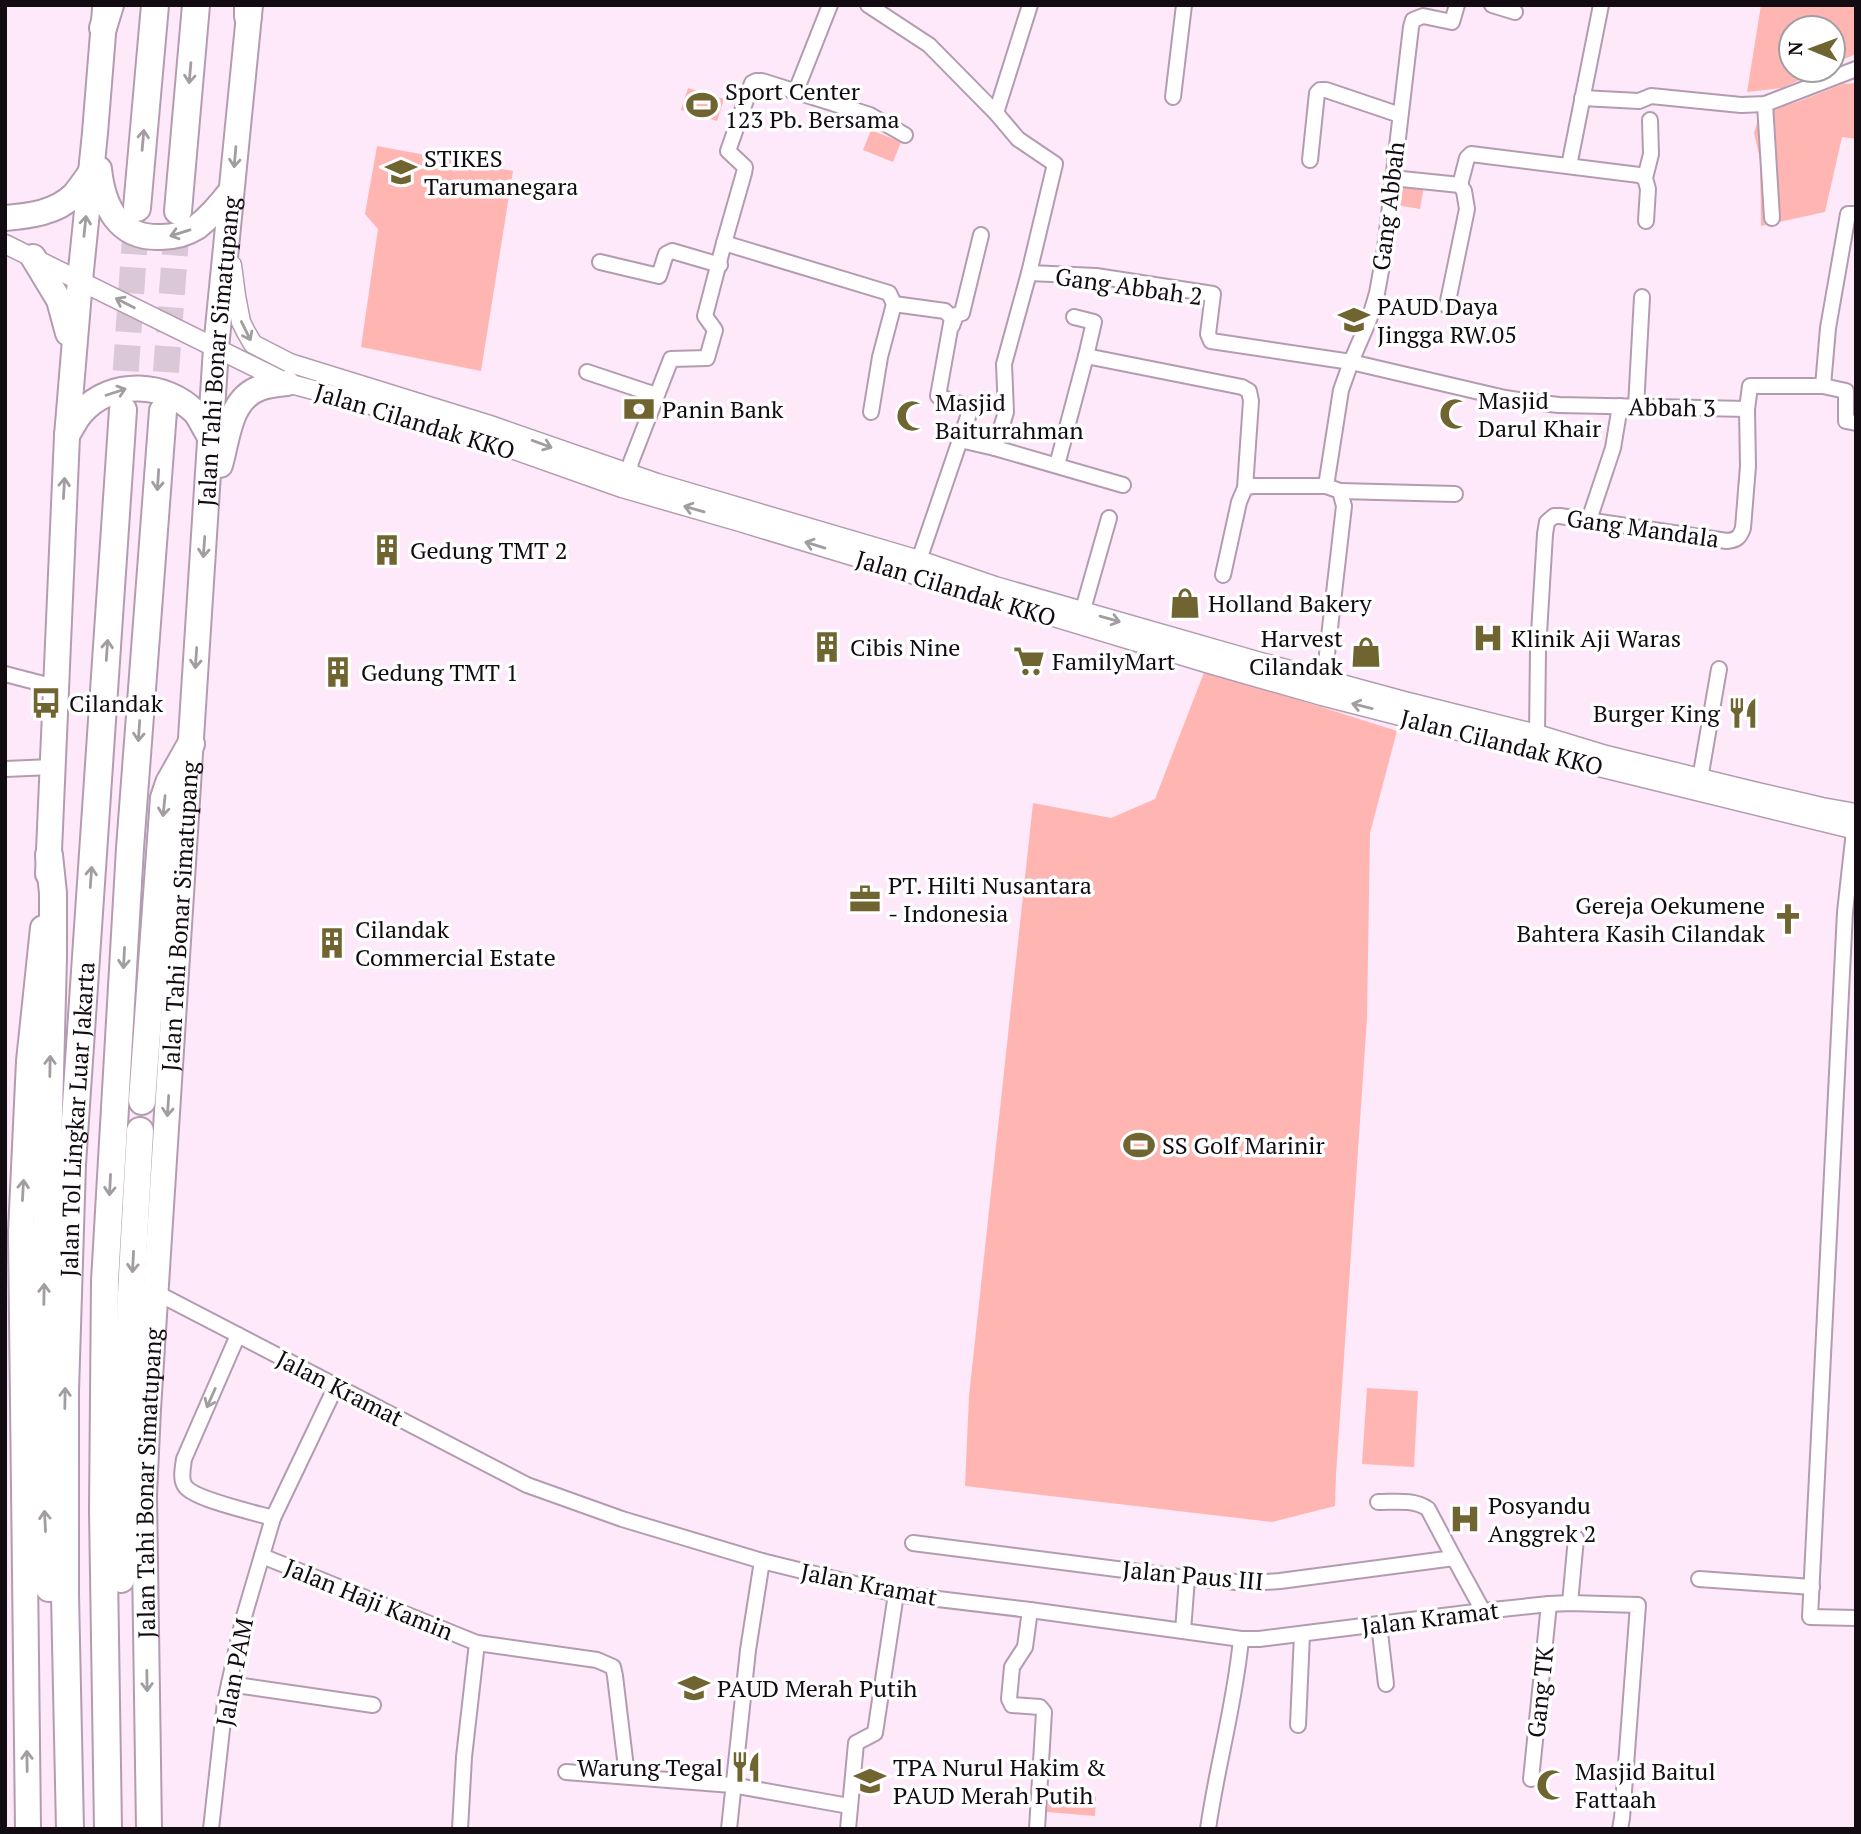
<svg xmlns="http://www.w3.org/2000/svg" width="1861" height="1834" font-family="'PT Serif',serif">
  <style>
    .green { fill: #ffb6b3 }
    .lines { fill: none; stroke-linecap: round; stroke-linejoin: round }
    .motorway-tunnel { stroke: #dac8d7; stroke-width: 26; stroke-dasharray: 26 13; stroke-linecap: butt }
    .minor-casing { stroke: #b49cb0; stroke-width: 18 }
    .tertiary-casing { stroke: #b49cb0; stroke-width: 21 }
    .trunk-casing { stroke: #b49cb0; stroke-width: 28 }
    .motorway-casing { stroke: #b49cb0; stroke-width: 30 }
    .minor { stroke: #fff; stroke-width: 14 }
    .tertiary { stroke: #fff; stroke-width: 18 }
    .trunk { stroke: #fff; stroke-width: 24 }
    .motorway { stroke: #fff; stroke-width: 26 }
    .oneway { stroke: #a19da0 }
    .labels { text-anchor: middle; dominant-baseline: central; stroke-width: 7; stroke-linejoin: round; paint-order: stroke }
    .poi-label { font-size: 24px; fill: #130b12; stroke: #fff; text-anchor: start }
    .street-label { font-size: 24px; fill: #130b12; stroke: #fff }
  </style>
  <rect width="100%" height="100%" fill="#fde9fa"/>
  <g class="green">
    <polygon points="1761,5 1856,5 1856,54 1833,64 1833,28 1791,28 1791,70 1821,70 1782,88 1747,92"/>
    <polygon points="1856,83 1856,139 1842,137 1825,212 1761,226 1760,159 1754,133 1760,113 1797,102 1843,84"/>
    <polygon points="688,88 724,99 717,121 681,110"/>
    <polygon points="871,130 901,142 893,162 863,150"/>
    <polygon points="377,146 513,171 481,371 361,347 378,229 365,214"/>
    <polygon points="1395,176 1425,180 1420,209 1391,204"/>
    <polygon points="1205,670 1397,731 1370,833 1367,1018 1336,1475 1335,1506 1272,1522 965,1486 969,1396 1033,803 1111,818 1155,799"/>
    <polygon points="1367,1388 1418,1391 1414,1467 1362,1464"/>
    <polygon points="1048,1792 1096,1797 1095,1816 1047,1812"/>
  </g>
  <g class="lines">
    <g class="motorway-tunnel">
      <polyline points="123,410 137,209"/>
      <polyline points="163,411 178,212"/>
    </g>
    <defs>
      <g id="minor">
        <polyline points="868,5 929,45 996,113 1018,139 1055,164 1029,273 1004,364 1006,412 995,448 960,440"/>
        <polyline points="1492,5 1515,12"/>
        <polyline points="796,91 830,5"/>
        <polyline points="1173,97 1184,5"/>
        <polyline points="1582,98 1639,101 1651,96 1741,105 1765,104 1856,69"/>
        <polyline points="1765,104 1772,218"/>
        <polyline points="996,113 1030,5"/>
        <polyline points="1310,160 1317,93 1320,90 1326,90 1400,115"/>
        <polyline points="1569,166 1601,5"/>
        <polyline points="1392,178 1460,185 1467,158 1471,154 1639,175 1645,178"/>
        <polyline points="1646,221 1648,189 1645,178 1651,154 1650,120"/>
        <polyline points="724,243 889,293 894,304 880,357 871,412"/>
        <polyline points="600,262 659,276 666,254 672,251 720,265"/>
        <polyline points="1029,273 1096,276 1213,294 1208,334 1211,341 1351,362 1505,398 1532,402 1559,405 1747,409"/>
        <polyline points="894,304 945,311 952,318 938,396 971,408 919,560"/>
        <polyline points="1447,306 1467,209 1464,191 1460,185"/>
        <polyline points="952,326 956,315 962,313 981,235"/>
        <polyline points="1086,356 1242,387 1249,391 1251,401 1245,488"/>
        <polyline points="587,372 656,395"/>
        <polyline points="1823,386 1828,328 1848,214 1856,214"/>
        <polyline points="1636,407 1642,297"/>
        <polyline points="995,448 1123,485"/>
        <polyline points="1057,465 1086,356 1094,322 1074,317"/>
        <polyline points="629,474 631,462 671,359 707,358 715,330 705,316 724,243 744,173 745,167 728,151 752,83 756,81 762,81 870,115 905,135"/>
        <polyline points="1340,491 1455,494"/>
        <polyline points="1589,520 1613,448 1620,406"/>
        <polyline points="1223,575 1239,502 1245,488 1252,486 1326,486"/>
        <polyline points="1080,620 1109,518"/>
        <polyline points="5,674 55,687"/>
        <polyline points="1323,689 1344,506 1340,491 1326,486 1341,390 1351,362 1369,320 1377,293 1385,249 1411,27 1413,20 1423,16 1452,22 1457,5"/>
        <path d="M1537 734 1538 650 1545 534 1547 522 1554 516H1560L1727 541C1737 540 1740 537 1743 528L1748 466 1747 409 1750 386H1823L1846 391V421L1856 423"/>
        <polyline points="5,769 52,767"/>
        <polyline points="1700,779 1719,669"/>
        <polyline points="1855,822 1845,912 1810,1617 1856,1618"/>
        <polyline points="155,1292 527,1485 622,1519 762,1561 896,1594 1030,1610 1241,1639 1259,1639 1483,1611 1549,1604 1570,1603 1638,1605 1622,1818 1620,1829"/>
        <path d="M238 1335 184 1459C183 1467 180 1479 185 1486 193 1499 256 1513 273 1518"/>
        <path d="M1378 1502C1395 1502 1414 1499 1428 1509L1454 1558"/>
        <polyline points="913,1543 1187,1578 1249,1583 1280,1581 1454,1558 1483,1611"/>
        <polyline points="262,1556 477,1643 597,1660 613,1667 615,1676 627,1776"/>
        <polyline points="1699,1579 1812,1587"/>
        <polyline points="1570,1603 1576,1538"/>
        <polyline points="1030,1610 1025,1647 1012,1667 1009,1699 1012,1705 1040,1707 1044,1712 1037,1829"/>
        <polyline points="1379,1624 1386,1684"/>
        <polyline points="1183,1631 1187,1578"/>
        <polyline points="229,1684 373,1705"/>
        <polyline points="1298,1725 1302,1634"/>
        <polyline points="566,1772 732,1785 849,1806"/>
        <polyline points="1531,1779 1549,1604"/>
        <polyline points="211,1829 225,1702 243,1620 273,1518 336,1386"/>
        <polyline points="460,1829 464,1757 477,1643"/>
        <polyline points="729,1829 748,1650 762,1561"/>
        <polyline points="848,1829 856,1743 875,1733 896,1594"/>
        <path d="M1208 1829C1217 1765 1235 1704 1241 1639"/>
      </g>
      <g id="tertiary">
        <polyline points="5,244 287,383 397,412 489,441 622,488 740,522 1206,663 1322,696 1603,768 1856,830"/>
        <polyline points="232,265 236,296 241,322 246,332 253,344 290,363 487,424 657,483 919,560 995,586 1264,663 1404,701 1537,734 1606,755 1753,791 1822,807 1856,813"/>
      </g>
      <g id="trunk">
        <path d="M99 169C103 206 118 239 161 237 174 237 186 234 197 227 210 217 221 204 231 191"/>
        <path d="M5 218C29 216 56 213 74 195 80 188 86 179 91 172"/>
        <polyline points="33,257 59,300 68,333"/>
        <path d="M67 435C72 428 76 418 82 412 112 379 166 382 196 413 201 420 205 429 210 437"/>
        <path d="M220 465C228 438 229 399 260 388 268 385 278 384 287 383"/>
        <polyline points="48,874 67,436 80,280 95,133 105,9"/>
        <polyline points="28,1829 21,1232 29,1061 43,928"/>
        <path id="s1" d="M149 1829 144 1495 148 1409 216 348 250 5"/>
      </g>
      <g id="motorway">
        <polyline points="248,5 248,16"/>
        <polyline points="103,28 110,5"/>
        <polyline points="137,208 155,5"/>
        <polyline points="178,211 196,5"/>
        <polyline points="49,855 53,893 53,957 42,1381 42,1468 49,1588"/>
        <polyline points="142,1101 164,798 169,783 191,744"/>
        <polyline points="121,1579 131,1294 140,1131"/>
        <path id="s2" d="M70 1829 65 1595V1391L72 1164 123 410"/>
        <polyline points="108,1829 103,1510 105,1281 130,848 163,411"/>
      </g>
    </defs>
    <use href="#minor" class="minor-casing"/>
    <use href="#tertiary" class="tertiary-casing"/>
    <use href="#trunk" class="trunk-casing"/>
    <use href="#motorway" class="motorway-casing"/>
    <use href="#minor" class="minor"/>
    <use href="#tertiary" class="tertiary"/>
    <use href="#trunk" class="trunk"/>
    <use href="#motorway" class="motorway"/>
  </g>
  <defs><path id="oneway-shaft" d="M-6 0H5M1.5-3L5.5 0L1.5 3" fill="none" stroke-width="1.6" stroke-linecap="round" stroke-linejoin="round" transform="scale(1.75)"/></defs>
  <g class="oneway">
    <use href="#oneway-shaft" transform="translate(190 73) rotate(95)"/>
    <use href="#oneway-shaft" transform="translate(143 140) rotate(-85)"/>
    <use href="#oneway-shaft" transform="translate(235 157) rotate(95)"/>
    <use href="#oneway-shaft" transform="translate(85 226) rotate(-84)"/>
    <use href="#oneway-shaft" transform="translate(180 233) rotate(163)"/>
    <use href="#oneway-shaft" transform="translate(125 303) rotate(-153)"/>
    <use href="#oneway-shaft" transform="translate(246 331) rotate(64)"/>
    <use href="#oneway-shaft" transform="translate(116 392) rotate(-18)"/>
    <use href="#oneway-shaft" transform="translate(542 444) rotate(20)"/>
    <use href="#oneway-shaft" transform="translate(158 480) rotate(94)"/>
    <use href="#oneway-shaft" transform="translate(64 488) rotate(-87)"/>
    <use href="#oneway-shaft" transform="translate(694 509) rotate(-164)"/>
    <use href="#oneway-shaft" transform="translate(815 545) rotate(-163)"/>
    <use href="#oneway-shaft" transform="translate(204 547) rotate(94)"/>
    <use href="#oneway-shaft" transform="translate(1110 619) rotate(16)"/>
    <use href="#oneway-shaft" transform="translate(107 650) rotate(-86)"/>
    <use href="#oneway-shaft" transform="translate(196 658) rotate(94)"/>
    <use href="#oneway-shaft" transform="translate(1362 706) rotate(-166)"/>
    <use href="#oneway-shaft" transform="translate(139 731) rotate(94)"/>
    <use href="#oneway-shaft" transform="translate(164 806) rotate(96)"/>
    <use href="#oneway-shaft" transform="translate(91 877) rotate(-86)"/>
    <use href="#oneway-shaft" transform="translate(124 958) rotate(93)"/>
    <use href="#oneway-shaft" transform="translate(50 1066) rotate(-89)"/>
    <use href="#oneway-shaft" transform="translate(168 1106) rotate(94)"/>
    <use href="#oneway-shaft" transform="translate(110 1185) rotate(93)"/>
    <use href="#oneway-shaft" transform="translate(23 1190) rotate(-87)"/>
    <use href="#oneway-shaft" transform="translate(133 1262) rotate(93)"/>
    <use href="#oneway-shaft" transform="translate(44 1294) rotate(-89)"/>
    <use href="#oneway-shaft" transform="translate(65 1398) rotate(-89)"/>
    <use href="#oneway-shaft" transform="translate(211 1398) rotate(114)"/>
    <use href="#oneway-shaft" transform="translate(45 1521) rotate(-93)"/>
    <use href="#oneway-shaft" transform="translate(147 1681) rotate(89)"/>
    <use href="#oneway-shaft" transform="translate(27 1761) rotate(-91)"/>
  </g>
  <defs>
    <symbol id="stadium-bare" viewBox="-9 -9 18 18"><path d="M0-5a6.5 5 0 1 0 0 10a6.5 5 0 1 0 0-10ZM-3.5-1.8h7v3.6h-7Z" fill="#706431" stroke="#fff" stroke-width="2.5" paint-order="stroke"/></symbol>
    <symbol id="university-bare" viewBox="-9 -9 18 18"><path d="M0-5L7-2L0 1L-7-2ZM-4 1L0 2.5L4 1V4Q0 6-4 4Z" fill="#706431" stroke="#fff" stroke-width="2.5" paint-order="stroke"/></symbol>
    <symbol id="school-bare" viewBox="-9 -9 18 18"><path d="M0-5L7-2L0 1L-7-2ZM-4 1L0 2.5L4 1V4Q0 6-4 4Z" fill="#706431" stroke="#fff" stroke-width="2.5" paint-order="stroke"/></symbol>
    <symbol id="bank-bare" viewBox="-9 -9 18 18"><path d="M-6-4H6V4H-6ZM0-2.3a2.3 2.3 0 1 0 0 4.6a2.3 2.3 0 1 0 0-4.6Z" fill="#706431" stroke="#fff" stroke-width="2.5" paint-order="stroke"/></symbol>
    <symbol id="mosque-bare" viewBox="-9 -9 18 18"><path d="M3.5-4.9A6 6 0 1 0 3.5 4.9A5 5 0 1 1 3.5-4.9Z" fill="#706431" stroke="#fff" stroke-width="2.5" paint-order="stroke"/></symbol>
    <symbol id="building-bare" viewBox="-9 -9 18 18"><path d="M-4-6H4V6H1V3H-1V6H-4ZM-2.5-4.3h1.7v1.8h-1.7ZM.8-4.3h1.7v1.8H.8ZM-2.5-1h1.7V.8h-1.7ZM.8-1h1.7V.8H.8Z" fill="#706431" stroke="#fff" stroke-width="2.5" paint-order="stroke"/></symbol>
    <symbol id="shop-bare" viewBox="-9 -9 18 18"><path d="M-5-2.5h2.3a2.7 3.5 0 0 1 5.4 0H5L5.5 6h-11ZM-1.5-2.5h3a1.5 2.3 0 0 0-3 0Z" fill="#706431" stroke="#fff" stroke-width="2.5" paint-order="stroke"/></symbol>
    <symbol id="hospital-bare" viewBox="-9 -9 18 18"><path d="M-5-5h3v3.5h4V-5h3V5h-3V1.5h-4V5h-3Z" fill="#706431" stroke="#fff" stroke-width="2.5" paint-order="stroke"/></symbol>
    <symbol id="supermarket-bare" viewBox="-9 -9 18 18"><path d="M-6-5.5h2.5l.6 2H6L4.5 2H-2.5L-4.4-4H-6ZM-1.5 3.2a1.3 1.3 0 1 0 .1 0ZM3 3.2a1.3 1.3 0 1 0 .1 0Z" fill="#706431" stroke="#fff" stroke-width="2.5" paint-order="stroke"/></symbol>
    <symbol id="bus-bare" viewBox="-9 -9 18 18"><path d="M-5-6H5V4H4V6H2V4H-2V6H-4V4H-5ZM-3.5-4V0h7V-4ZM-3.5 1.2v1.5H-2V1.2ZM2 1.2v1.5H3.5V1.2Z" fill="#706431" stroke="#fff" stroke-width="2.5" paint-order="stroke"/></symbol>
    <symbol id="restaurant-bare" viewBox="-9 -9 18 18"><path d="M-5-6h1v4h1v-4h1v4h1v-4h1v5L-1.5 .5V6h-2V.5L-5-1ZM5-6V6H3V1.5H1.5Q1.5-4 5-6Z" fill="#706431" stroke="#fff" stroke-width="2.5" paint-order="stroke"/></symbol>
    <symbol id="office-bare" viewBox="-9 -9 18 18"><path d="M-6-3h4V-5.5h4V-3h4V5H-6ZM-1-4.5V-3h2v-1.5ZM-6 0V1H6V0Z" fill="#706431" stroke="#fff" stroke-width="2.5" paint-order="stroke"/></symbol>
    <symbol id="church-bare" viewBox="-9 -9 18 18"><path d="M-1.2-6h2.4v3.5h3.3v2.4h-3.3V6h-2.4V-.1h-3.3v-2.4h3.3Z" fill="#706431" stroke="#fff" stroke-width="2.5" paint-order="stroke"/></symbol>
  </defs>
  <g fill-rule="evenodd">
    <use href="#stadium-bare" x="680" y="83" width="44" height="44"/>
    <use href="#university-bare" x="379" y="150" width="44" height="44"/>
    <use href="#school-bare" x="1332" y="298" width="44" height="44"/>
    <use href="#bank-bare" x="617" y="387" width="44" height="44"/>
    <use href="#mosque-bare" x="1433" y="392" width="44" height="44"/>
    <use href="#mosque-bare" x="890" y="394" width="44" height="44"/>
    <use href="#building-bare" x="365" y="528" width="44" height="44"/>
    <use href="#shop-bare" x="1163" y="581" width="44" height="44"/>
    <use href="#hospital-bare" x="1466" y="616" width="44" height="44"/>
    <use href="#building-bare" x="805" y="625" width="44" height="44"/>
    <use href="#shop-bare" x="1344" y="630" width="44" height="44"/>
    <use href="#supermarket-bare" x="1007" y="639" width="44" height="44"/>
    <use href="#building-bare" x="316" y="650" width="44" height="44"/>
    <use href="#bus-bare" x="24" y="681" width="44" height="44"/>
    <use href="#restaurant-bare" x="1721" y="691" width="44" height="44"/>
    <use href="#office-bare" x="843" y="877" width="44" height="44"/>
    <use href="#church-bare" x="1766" y="897" width="44" height="44"/>
    <use href="#building-bare" x="310" y="921" width="44" height="44"/>
    <use href="#stadium-bare" x="1117" y="1123" width="44" height="44"/>
    <use href="#hospital-bare" x="1443" y="1497" width="44" height="44"/>
    <use href="#school-bare" x="672" y="1666" width="44" height="44"/>
    <use href="#restaurant-bare" x="724" y="1745" width="44" height="44"/>
    <use href="#school-bare" x="848" y="1759" width="44" height="44"/>
    <use href="#mosque-bare" x="1530" y="1763" width="44" height="44"/>
  </g>
  <g class="labels">
    <g class="poi-label">
      <text x="725" y="91">Sport Center<tspan x="725" dy="28">123 Pb. Bersama</tspan></text>
      <text x="424" y="158">STIKES<tspan x="424" dy="28">Tarumanegara</tspan></text>
      <text x="1377" y="306">PAUD Daya<tspan x="1377" dy="28">Jingga RW.05</tspan></text>
      <text x="1478" y="400">Masjid<tspan x="1478" dy="28">Darul Khair</tspan></text>
      <text x="935" y="402">Masjid<tspan x="935" dy="28">Baiturrahman</tspan></text>
      <text x="662" y="409">Panin Bank</text>
      <text x="410" y="550">Gedung TMT 2</text>
      <text x="1208" y="603">Holland Bakery</text>
      <text x="1343" y="638" text-anchor="end">Harvest<tspan x="1343" dy="28">Cilandak</tspan></text>
      <text x="1511" y="638">Klinik Aji Waras</text>
      <text x="850" y="647">Cibis Nine</text>
      <text x="1052" y="661">FamilyMart</text>
      <text x="361" y="672">Gedung TMT 1</text>
      <text x="69" y="703">Cilandak</text>
      <text x="1720" y="713" text-anchor="end">Burger King</text>
      <text x="888" y="885">PT. Hilti Nusantara<tspan x="888" dy="28">- Indonesia</tspan></text>
      <text x="1765" y="905" text-anchor="end">Gereja Oekumene<tspan x="1765" dy="28">Bahtera Kasih Cilandak</tspan></text>
      <text x="355" y="929">Cilandak<tspan x="355" dy="28">Commercial Estate</tspan></text>
      <text x="1162" y="1145">SS Golf Marinir</text>
      <text x="1488" y="1505">Posyandu<tspan x="1488" dy="28">Anggrek 2</tspan></text>
      <text x="717" y="1688">PAUD Merah Putih</text>
      <text x="723" y="1767" text-anchor="end">Warung Tegal</text>
      <text x="893" y="1767">TPA Nurul Hakim &amp;<tspan x="893" dy="28">PAUD Merah Putih</tspan></text>
      <text x="1575" y="1771">Masjid Baitul<tspan x="1575" dy="28">Fattaah</tspan></text>
    </g>
    <g class="street-label">
      <text transform="translate(1388 206) rotate(-83)">Gang Abbah</text>
      <text transform="translate(1129 286) rotate(8)">Gang Abbah 2</text>
      <text stroke="none"><textPath href="#s1" startOffset="1480">Jalan Tahi Bonar Simatupang</textPath></text>
      <text transform="translate(1672 407) rotate(1)">Abbah 3</text>
      <text transform="translate(415 421) rotate(17)">Jalan Cilandak KKO</text>
      <text transform="translate(1643 528) rotate(8)">Gang Mandala</text>
      <text transform="translate(956 588) rotate(17)">Jalan Cilandak KKO</text>
      <text transform="translate(1502 742) rotate(14)">Jalan Cilandak KKO</text>
      <text stroke="none"><textPath href="#s1" startOffset="914">Jalan Tahi Bonar Simatupang</textPath></text>
      <text stroke="none"><textPath href="#s2" startOffset="710">Jalan Tol Lingkar Luar Jakarta</textPath></text>
      <text transform="translate(340 1388) rotate(27)">Jalan Kramat</text>
      <text stroke="none"><textPath href="#s1" startOffset="346">Jalan Tahi Bonar Simatupang</textPath></text>
      <text transform="translate(1193 1575) rotate(5)">Jalan Paus III</text>
      <text transform="translate(869 1584) rotate(11)">Jalan Kramat</text>
      <text transform="translate(369 1599) rotate(22)">Jalan Haji Kamin</text>
      <text transform="translate(1430 1618) rotate(-7)">Jalan Kramat</text>
      <text transform="translate(234 1672) rotate(-79)">Jalan PAM</text>
      <text transform="translate(1540 1692) rotate(-84)">Gang TK</text>
    </g>
  </g>
  <rect width="1861" height="1834" fill="none" stroke="#130b12" stroke-width="14"/>
  <g transform="translate(1812 49) rotate(271)"><circle r="33" fill="#ffffff" stroke="#a19da0" stroke-width="2"/>
  <path d="M0-5L12 26L0 18L-12 26Z" fill="#706431"/>
  <text y="-10" font-size="19" font-weight="bold" text-anchor="middle" fill="#130b12">N</text>
  </g>
</svg>
